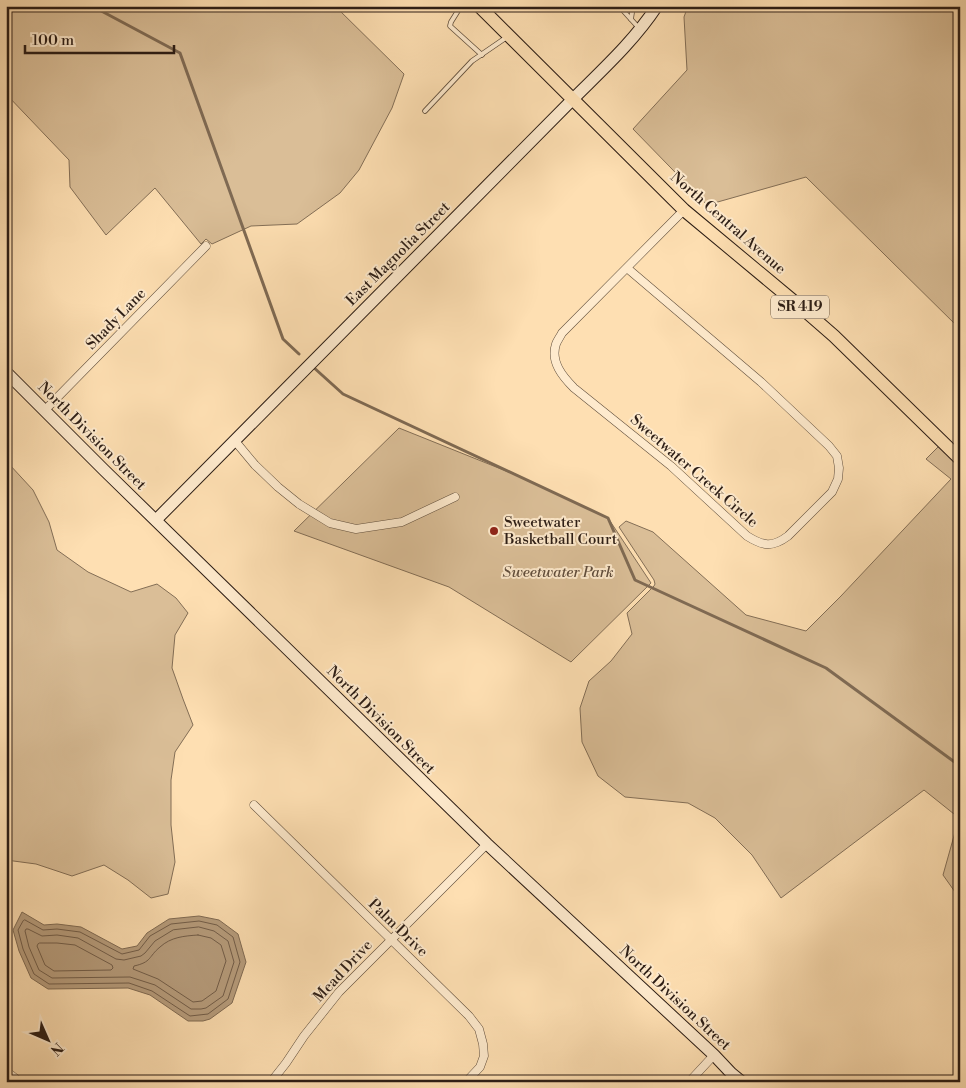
<svg xmlns="http://www.w3.org/2000/svg" width="966" height="1088" font-family="'Libre Bodoni',serif">
  <style>
    .green { fill: #dabe97; stroke: #836e56 }
    .water { fill: #b79d7d; stroke: #7f6a53 }
    .lines { fill: none; stroke-linecap: round; stroke-linejoin: round }
    .shore { stroke: #725d49; stroke-width: 1 }
    .stream { stroke: #7f6a53; stroke-width: 3 }
    .lane-casing { stroke: #604e3c; stroke-width: 5.5 }
    .street-casing { stroke: #604e3c; stroke-width: 9 }
    .secondary-casing { stroke: #2c1d15; stroke-width: 13 }
    .primary-casing { stroke: #2c1d15; stroke-width: 14 }
    .lane { stroke: #feeacd; stroke-width: 4 }
    .street { stroke: #feeacd; stroke-width: 8 }
    .secondary { stroke: #feeacd; stroke-width: 11 }
    .primary { stroke: #fedfb2; stroke-width: 12 }
    .poi-dot { fill: #8f2418; stroke: #feeacd; stroke-width: 2 }
    .labels { text-anchor: middle; dominant-baseline: central; stroke-width: 4; stroke-linejoin: round; paint-order: stroke }
    .shield { fill: #feeacd; stroke: #6b5a4c; stroke-width: 1 }
    .shield-label { font-size: 14px; font-weight: bold; fill: #2c1d15 }
    .street-label { font-size: 15px; fill: #2c1d15; stroke: #feeacd }
    .poi-label { font-size: 15px; fill: #2c1d15; stroke: #feeacd; text-anchor: start }
    .park-label { font-size: 15px; font-style: italic; fill: #604d3c; stroke: #feeacd }
  </style>
  <rect width="100%" height="100%" fill="#fedfb2"/>
  <filter id="stains"><feTurbulence type="fractalNoise" baseFrequency=".004" numOctaves="4"/><feColorMatrix values="0 0 0 0 .2 0 0 0 0 .09 0 0 0 0 .02 0 0 0 .5 -.17"/></filter>
  <radialGradient id="worn" r=".72"><stop offset=".6" stop-color="#630" stop-opacity="0"/><stop offset="1" stop-color="#630" stop-opacity=".3"/></radialGradient>
  <g class="green">
    <polygon points="6,6 335,6 404,74 392,108 359,170 340,193 297,224 251,226 212,244 206,239 201,244 155,188 106,235 70,187 69,160 6,94"/>
    <polygon points="688,6 960,6 960,329 806,177 707,205 633,129 687,70 684,17"/>
    <polygon points="399,428 521,477 608,518 651,583 571,662 449,587 294,531"/>
    <polygon points="939,446 960,466 960,899 943,875 959,818 924,790 781,898 752,855 715,818 688,803 625,797 598,776 582,742 580,708 589,681 611,661 632,634 627,613 654,586 655,584 654,580 619,527 626,521 653,532 746,615 806,631 841,596 951,479 926,459"/>
    <polygon points="6,463 9,464 33,490 49,522 57,550 88,572 131,592 157,584 176,598 188,613 175,635 172,668 183,699 193,725 175,752 171,780 171,825 175,862 168,894 151,898 128,880 104,865 72,876 36,864 6,860"/>
  </g>
  <polygon class="water" points="22,912 44,925 57,924 81,927 122,949 137,946 147,933 169,919 199,916 219,920 238,934 246,962 232,1003 210,1019 203,1021 188,1021 150,995 128,988 48,989 31,978 19,951 13,930"/>
  <g class="lines">
    <g class="shore">
      <polygon points="25,920 43,930 57,929 80,932 122,954 139,950 150,936 171,924 199,921 217,925 233,937 240,962 228,999 208,1014 190,1016 152,991 129,983 49,984 34,974 23,949 18,930 23,921"/>
      <polygon points="199,927 214,931 228,941 234,962 223,996 206,1008 201,1009 191,1009 155,985 130,977 52,978 39,970 29,947 25,931 26,929 28,929 42,936 57,935 78,938 116,959 124,960 141,956 145,953 155,941 173,930"/>
      <path d="M198 935 211 938 221 945 226 961 216 991 202 1001 193 1002 158 979 133 969 134 966C152 962 148 957 160 947 171 937 184 936 198 935Z"/>
      <polygon points="40,943 57,943 75,945 112,965 113,968 111,970 54,971 45,965 37,946 38,944"/>
    </g>
    <g class="stream">
      <polyline points="92,6 180,53 283,339 299,354"/>
      <polyline points="312,366 343,394 608,518 635,580 826,668 960,766"/>
    </g>
    <defs>
      <g id="lane">
        <polyline points="461,6 451,22 450,26 482,55"/>
        <polyline points="619,6 638,27"/>
        <polyline points="631,19 633,6"/>
        <polyline points="425,111 472,61 507,37"/>
      </g>
      <g id="street">
        <path d="M627 268 761 382 829 446 837 456 839 468 838 479 832 492 788 536C772 548 763 546 747 536L671 466 574 388C563 377 550 362 556 344 557 341 560 337 562 333L684 210"/>
        <polyline points="45,410 206,246"/>
        <polyline points="235,441 255,465 278,487 299,504 330,523 356,529 402,522 455,497"/>
        <polyline points="254,805 469,1016 479,1029 483,1044 484,1056 480,1067 466,1082"/>
        <polyline points="6,1071 20,1082"/>
        <polyline points="271,1082 286,1063 304,1036 339,992 487,844"/>
        <polyline points="689,1082 714,1055"/>
      </g>
      <g id="secondary">
        <polyline points="6,372 104,470 487,844 714,1055 731,1073 742,1082"/>
        <path d="M156 520 573 99C602 70 634 41 657 6"/>
      </g>
      <polyline id="primary" points="479,6 684,210 803,309 834,336 960,459"/>
    </defs>
    <use href="#lane" class="lane-casing"/>
    <use href="#street" class="street-casing"/>
    <use href="#secondary" class="secondary-casing"/>
    <use href="#primary" class="primary-casing"/>
    <use href="#lane" class="lane"/>
    <use href="#street" class="street"/>
    <use href="#secondary" class="secondary"/>
    <use href="#primary" class="primary"/>
  </g>
  <circle class="poi-dot" cx="494" cy="531" r="5"/>
  <g class="labels">
    <rect class="shield" x="771" y="295.5" width="58" height="23" rx="4"/>
    <g class="shield-label">
      <text x="800" y="307">SR 419</text>
    </g>
    <g class="street-label">
      <text transform="translate(728 223) rotate(41)">North Central Avenue</text>
      <text transform="translate(398 254) rotate(-45)">East Magnolia Street</text>
      <text transform="translate(116 319) rotate(-46)">Shady Lane</text>
      <text transform="translate(92 436) rotate(45)">North Division Street</text>
      <text transform="translate(694 471) rotate(41)">Sweetwater Creek Circle</text>
      <text transform="translate(381 720) rotate(45)">North Division Street</text>
      <text transform="translate(398 928) rotate(44)">Palm Drive</text>
      <text transform="translate(343 971) rotate(-47)">Mead Drive</text>
      <text transform="translate(675 998) rotate(43)">North Division Street</text>
    </g>
    <g class="poi-label">
      <text x="504" y="522">Sweetwater<tspan x="504" dy="17">Basketball Court</tspan></text>
    </g>
    <g class="park-label">
      <text x="558" y="572">Sweetwater Park</text>
    </g>
  </g>
  <rect width="966" height="1088" fill="none" stroke="#fedfb2" stroke-width="25"/>
  <rect x="8" y="8" width="951" height="1073" fill="none" stroke="#2c1d15" stroke-width="2.5"/>
  <rect x="12" y="12" width="941" height="1063" fill="none" stroke="#2c1d15"/>
  <g transform="translate(48 1040) rotate(135)" stroke="#feeacd" stroke-width="4" paint-order="stroke">
  <path d="M0-4L9 19L0 12L-9 19Z" fill="#2c1d15"/>
  <text y="-8" font-size="14" font-weight="bold" text-anchor="middle" fill="#2c1d15">N</text>
  </g>
  <path d="M25 45v8h149v-8" fill="none" stroke="#2c1d15" stroke-width="2.5"/>
  <text x="32" y="45" font-size="15" fill="#2c1d15" stroke="#feeacd" stroke-width="4" paint-order="stroke">100 m</text>
  <rect width="100%" height="100%" filter="url(#stains)"/>
  <rect width="100%" height="100%" fill="url(#worn)"/>
</svg>
